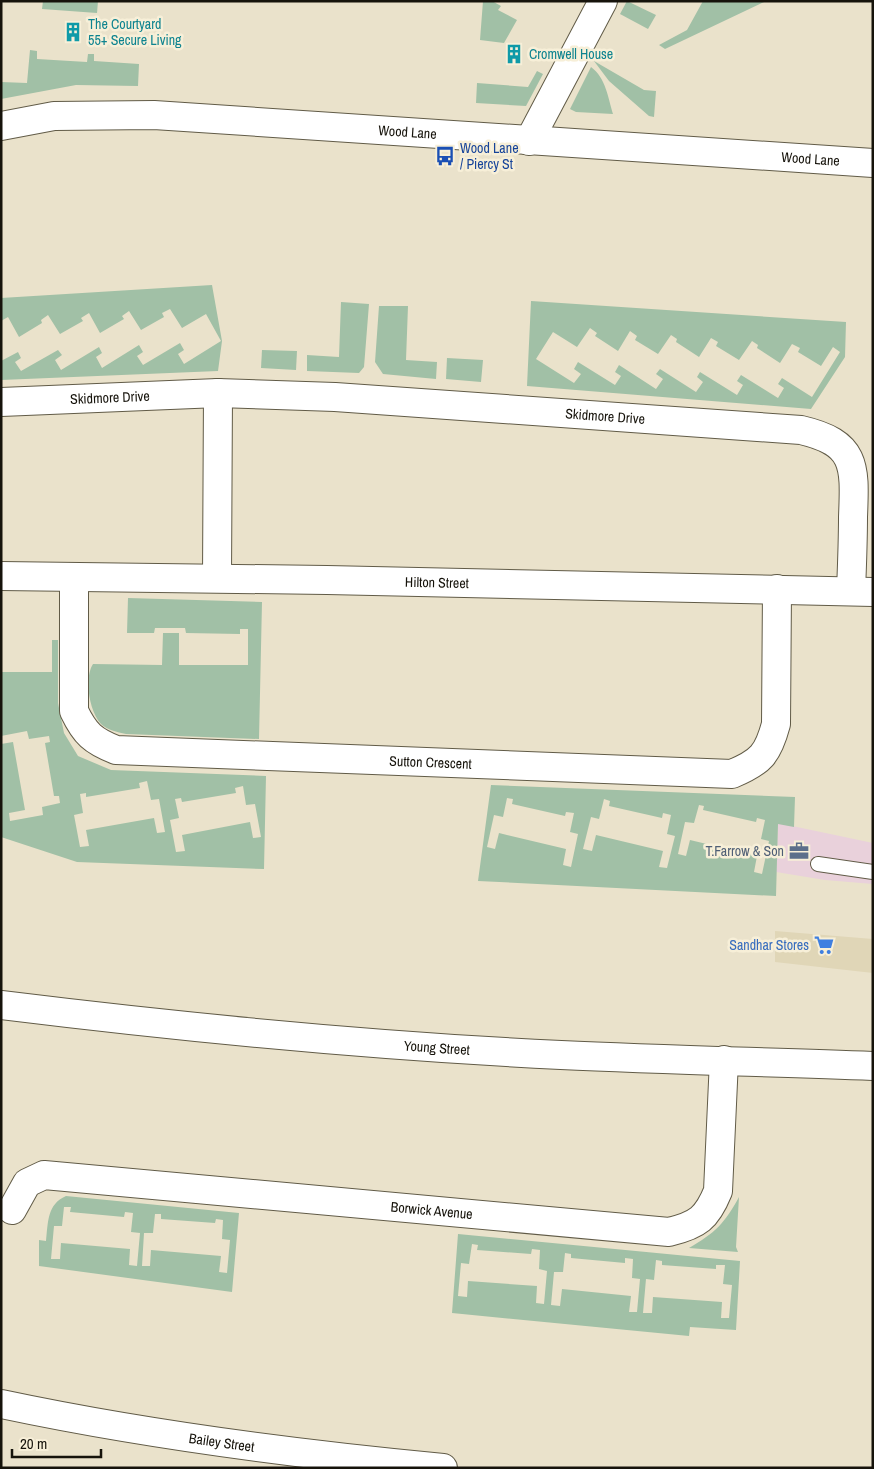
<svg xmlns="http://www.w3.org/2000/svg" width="874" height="1469" font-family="'Archivo Narrow',sans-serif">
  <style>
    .built { fill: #e0d6b7 }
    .industrial { fill: #e9d1db }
    .green { fill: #a1c0a6; fill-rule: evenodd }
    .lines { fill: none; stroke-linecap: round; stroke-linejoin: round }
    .service-casing { stroke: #615b47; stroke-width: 16 }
    .minor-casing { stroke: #615b47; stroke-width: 30 }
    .tertiary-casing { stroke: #615b47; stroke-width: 30 }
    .service { stroke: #fff; stroke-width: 14 }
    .minor { stroke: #fff; stroke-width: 28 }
    .tertiary { stroke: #fff; stroke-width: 28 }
    .labels { text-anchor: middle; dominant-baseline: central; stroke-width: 5; stroke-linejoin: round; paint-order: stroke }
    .culture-label { font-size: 14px; fill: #0d838f; stroke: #f7efd8; text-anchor: start }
    .street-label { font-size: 14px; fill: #16130b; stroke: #f7efd8 }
    .transit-label { font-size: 14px; fill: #164399; stroke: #f7efd8; text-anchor: start }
    .service-label { font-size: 14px; fill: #4e5e75; stroke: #f7efd8; text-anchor: end }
    .shop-label { font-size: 14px; fill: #366cbe; stroke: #f7efd8; text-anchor: end }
  </style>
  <rect width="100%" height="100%" fill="#eae2cb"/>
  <polygon class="built" points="775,931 873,939 873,973 775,962"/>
  <polygon class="industrial" points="778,823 873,843 873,884 825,880 776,872"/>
  <g class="green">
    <polygon points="43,1 98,1 97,13 42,9"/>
    <polygon points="483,1 492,1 501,6 498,10 517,20 504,43 480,40"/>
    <polygon points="627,1 656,15 648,29 620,14"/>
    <polygon points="703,1 766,1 665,49 659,45 687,30"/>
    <polygon points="30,50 37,51 37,59 87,62 88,54 94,54 94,61 139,64 138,86 76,85 1,99 1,82 27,83"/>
    <polygon points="594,61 644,90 656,91 654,117 649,116 609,81"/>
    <path d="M591 67C606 78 608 98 613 114L576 112 570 109Z"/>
    <polygon points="537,71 543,74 526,106 476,103 477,83 528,87"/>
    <polygon points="212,285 222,341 218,371 1,380 1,361 18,352 21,358 15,362 21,371 58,350 62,355 55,360 61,370 99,347 102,353 96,357 102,368 139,345 143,352 137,356 143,365 180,343 184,350 178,354 184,364 221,341 206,314 182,328 170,309 162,313 164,317 141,330 129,311 122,316 124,319 100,333 89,313 81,318 83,321 60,334 48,315 41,320 42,323 19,337 8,317 1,321 1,298"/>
    <path d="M531 301 846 322 845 357 811 409 527 386ZM590 328 597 333 595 336 618 351 630 331 637 336 635 340 658 354 671 335 677 339 676 342 699 357 711 338 718 342 716 346 739 360 752 341 758 345 757 348 780 363 792 344 800 348 798 352 821 366 833 347 840 352 812 397 782 378 778 384 784 388 778 398 741 375 737 381 743 385 737 395 700 372 697 377 703 382 696 392 660 369 656 374 663 379 656 389 619 365 615 372 621 376 615 385 578 362 574 369 581 374 574 383 536 359 553 332 577 347Z"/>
    <polygon points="341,302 369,304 364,367 359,373 307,371 307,355 339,357"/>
    <polygon points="379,306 408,306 406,360 437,362 436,379 383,374 375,362"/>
    <polygon points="262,350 297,351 296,370 261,368"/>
    <polygon points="447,358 483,360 481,382 446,379"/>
    <path d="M128 598 262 602 259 739 126 734C117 732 107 730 101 724 89 711 84 678 93 664L162 665 163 633H179V665H248V629H240V634L186 633 185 628H155L154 633H127Z"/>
    <path d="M52 640H58V703L64 733 78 756 111 770 266 776 264 869 77 862 1 837V744L13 742 25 810 9 813 10 821 43 815 42 807 60 803 59 796H54L45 743 50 742 49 736 29 739 27 731 1 736V672H52ZM147 781 151 800 159 799 165 832 157 833 154 818 86 830 89 846 80 847 74 815 83 813 80 794 86 793V797L140 788 139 783ZM243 786 246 805 255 804 261 837 253 838 250 822 182 835 185 851 176 852 170 820 179 818 175 799 181 798 182 802 236 793 235 788Z"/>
    <path d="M491 785 795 797 794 827 778 824 776 896 478 881ZM507 798 513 799 512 804 565 816 566 812 574 813 570 832 578 834 571 867 563 865 566 849 499 833 495 849 487 847 494 815 503 817ZM604 799 610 801 609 806 662 818 663 813 671 815 667 834 675 836 667 868 659 867 663 851 596 835 592 851 583 849 591 817 599 819ZM699 805 704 806 703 810 756 822 757 818 765 820 761 839 769 841 762 874 754 872 757 856 690 840 686 856 678 854 685 822 694 823Z"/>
    <path d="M66 1196 239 1213 232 1292 39 1266V1240L46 1241C48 1223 47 1204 66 1196ZM64 1207H71L70 1212 124 1217 125 1212 133 1213 131 1232 140 1233 137 1266 129 1265 130 1249 61 1243 60 1259H51L54 1226H62ZM155 1214H161V1219L215 1223 216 1219 223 1220 222 1239 230 1240 227 1273 219 1272 221 1256 151 1250 150 1266H142L144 1233H153Z"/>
    <path d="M739 1197 736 1247 738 1252 689 1248C715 1233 725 1223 739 1197Z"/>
    <path d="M458 1234 740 1261 736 1330 690 1327 689 1336 452 1313ZM472 1244 478 1245 477 1250 531 1254 532 1249 540 1250 539 1269 547 1271 544 1304 536 1303 537 1286 468 1281 467 1297 458 1296 461 1263 469 1264ZM565 1253 571 1254V1258L625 1263V1258L633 1259 632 1278 640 1279 637 1312H629L631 1296 562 1289 560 1306 551 1305 554 1272H563ZM656 1260 662 1261V1265L716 1269V1265H725L723 1284 732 1285 729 1318H721L722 1302 653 1297 652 1313H643L646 1279 654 1280Z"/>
  </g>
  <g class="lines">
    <defs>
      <polyline id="service" points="818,864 873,872"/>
      <g id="minor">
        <polyline points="529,141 603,1"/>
        <path id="s1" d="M1 402 218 393 335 397 801 430C857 443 855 466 853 517 853 541 852 566 851 591"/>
        <path id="s2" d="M1 576 327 580 873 592"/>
        <path id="s3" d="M74 577V711C85 734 93 741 116 750L732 774C761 762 768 754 776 724L777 589"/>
        <polyline points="217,578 218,393"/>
        <path id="s4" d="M1 1005C187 1028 374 1046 561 1055 665 1060 769 1062 873 1066"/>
        <path id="s5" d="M12 1210 27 1183 44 1175 669 1232C698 1225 707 1218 718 1191L724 1060"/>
        <path id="s6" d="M1 1404C147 1435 295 1454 443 1468"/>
      </g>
      <g id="tertiary">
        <path id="s7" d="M1 126 54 116 154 115 873 163"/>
      </g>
    </defs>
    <use href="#service" class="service-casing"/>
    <use href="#minor" class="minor-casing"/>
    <use href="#tertiary" class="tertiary-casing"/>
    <use href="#service" class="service"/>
    <use href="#minor" class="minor"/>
    <use href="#tertiary" class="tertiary"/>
  </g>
  <defs>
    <symbol id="building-bare" viewBox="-9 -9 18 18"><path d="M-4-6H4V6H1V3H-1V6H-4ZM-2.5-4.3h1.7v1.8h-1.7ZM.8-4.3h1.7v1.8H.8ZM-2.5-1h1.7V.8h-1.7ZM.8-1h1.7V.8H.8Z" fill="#0f9aa8" stroke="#f7efd8" stroke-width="2.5" paint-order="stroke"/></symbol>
    <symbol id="bus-bare" viewBox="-9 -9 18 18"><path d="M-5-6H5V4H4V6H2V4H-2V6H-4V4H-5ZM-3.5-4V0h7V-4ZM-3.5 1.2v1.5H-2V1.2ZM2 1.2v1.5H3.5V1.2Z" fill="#1a4fb4" stroke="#f7efd8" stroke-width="2.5" paint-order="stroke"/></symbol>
    <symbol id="office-bare" viewBox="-9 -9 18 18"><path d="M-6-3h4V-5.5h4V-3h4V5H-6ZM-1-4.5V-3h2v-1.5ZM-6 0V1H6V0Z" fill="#5c6f8a" stroke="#f7efd8" stroke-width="2.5" paint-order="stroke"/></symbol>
    <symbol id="supermarket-bare" viewBox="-9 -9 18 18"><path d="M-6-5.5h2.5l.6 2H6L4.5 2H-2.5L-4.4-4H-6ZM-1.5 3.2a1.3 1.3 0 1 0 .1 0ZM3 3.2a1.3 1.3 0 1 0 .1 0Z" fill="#3f7fe0" stroke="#f7efd8" stroke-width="2.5" paint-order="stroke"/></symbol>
  </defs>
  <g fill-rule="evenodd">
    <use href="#building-bare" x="59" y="18" width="28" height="28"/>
    <use href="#building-bare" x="500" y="40" width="28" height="28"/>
    <use href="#bus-bare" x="431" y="142" width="28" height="28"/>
    <use href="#office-bare" x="785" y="837" width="28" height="28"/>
    <use href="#supermarket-bare" x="810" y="931" width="28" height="28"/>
  </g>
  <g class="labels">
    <g class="culture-label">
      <text x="88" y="24">The Courtyard<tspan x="88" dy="16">55+ Secure Living</tspan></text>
      <text x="529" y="54">Cromwell House</text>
    </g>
    <g class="street-label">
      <text stroke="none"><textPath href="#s7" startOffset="408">Wood Lane</textPath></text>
      <text stroke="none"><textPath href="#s7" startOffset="812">Wood Lane</textPath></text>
      <text stroke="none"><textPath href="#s1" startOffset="109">Skidmore Drive</textPath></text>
      <text stroke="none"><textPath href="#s1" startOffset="605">Skidmore Drive</textPath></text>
      <text stroke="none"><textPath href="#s2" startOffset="436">Hilton Street</textPath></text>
      <text stroke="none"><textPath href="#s3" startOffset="508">Sutton Crescent</textPath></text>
      <text stroke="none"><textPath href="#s4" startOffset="438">Young Street</textPath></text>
      <text stroke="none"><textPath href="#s5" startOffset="439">Borwick Avenue</textPath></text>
      <text stroke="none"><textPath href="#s6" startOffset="224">Bailey Street</textPath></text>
    </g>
    <g class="transit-label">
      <text x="460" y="148">Wood Lane<tspan x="460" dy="16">/ Piercy St</tspan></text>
    </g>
    <g class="service-label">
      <text x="784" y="851">T.Farrow &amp; Son</text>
    </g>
    <g class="shop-label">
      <text x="809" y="945">Sandhar Stores</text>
    </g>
  </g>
  <rect width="874" height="1469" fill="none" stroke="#16130b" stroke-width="5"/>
  <path d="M12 1449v8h89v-8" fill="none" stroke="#16130b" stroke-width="2.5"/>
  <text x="20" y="1449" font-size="15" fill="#16130b" stroke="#f7efd8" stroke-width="4" paint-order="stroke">20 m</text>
</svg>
